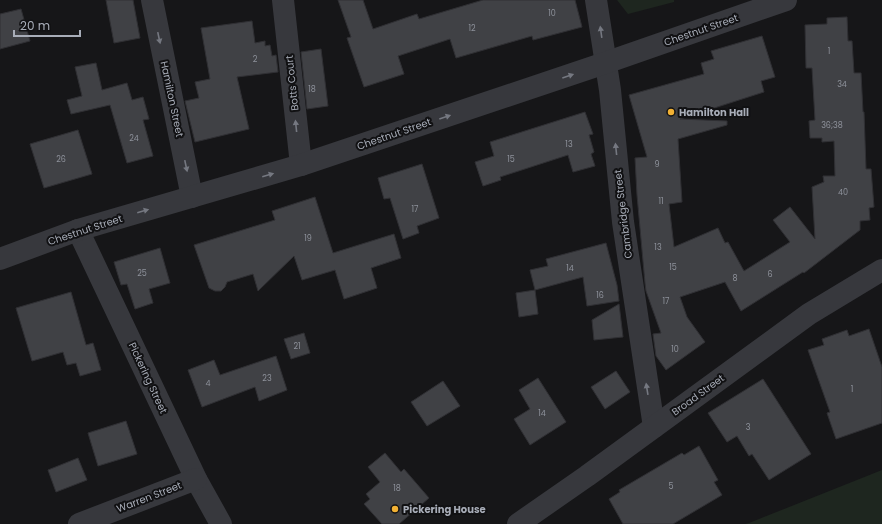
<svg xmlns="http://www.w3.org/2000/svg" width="882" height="524" font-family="Poppins,sans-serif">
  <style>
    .green { fill: #1e261f }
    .building { fill: #404145; stroke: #303034 }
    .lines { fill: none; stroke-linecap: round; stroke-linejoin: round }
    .minor { stroke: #37383d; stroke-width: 22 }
    .oneway { fill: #757881 }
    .poi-dot { fill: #f2b134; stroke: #111113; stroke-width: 1.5 }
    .labels { text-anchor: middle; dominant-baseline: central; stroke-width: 4; stroke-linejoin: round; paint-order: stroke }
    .number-label { font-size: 8px; fill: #8e929b }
    .street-label { font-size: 10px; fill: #a8adb8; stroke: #111113 }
    .poi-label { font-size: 10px; font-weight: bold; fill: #a8adb8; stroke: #111113; text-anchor: start }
  </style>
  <rect width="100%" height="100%" fill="#161618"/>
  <g class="green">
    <polygon points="617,0 674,0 674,2 628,14"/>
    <polygon points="882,470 882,524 745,524 749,523"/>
  </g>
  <g class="building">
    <polygon points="106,0 133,0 140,38 114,43"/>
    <polygon points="338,0 363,0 373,29 417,14 419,19 483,0 575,0 582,27 533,40 532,36 456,58 450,39 398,56 404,74 364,87 347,38 351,37"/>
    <polygon points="21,9 30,41 0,49 0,14"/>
    <polygon points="847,17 848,41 852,41 854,73 861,73 863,112 864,112 866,169 871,169 874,207 869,208 870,220 860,221 860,230 804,273 803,272 741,311 725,282 680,297 687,317 705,342 666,370 656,356 653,334 661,333 646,291 645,283 637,195 635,158 647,157 629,95 704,74 701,63 714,59 711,51 762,36 775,77 761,81 764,92 680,119 727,121 727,125 678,139 682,202 669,204 674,247 718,228 725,243 728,242 744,271 790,242 773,220 790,207 815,239 812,187 824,182 823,176 835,176 834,141 822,142 822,138 810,138 809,121 815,120 812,68 806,68 805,25 827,24 827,18"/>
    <polygon points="252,21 255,43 265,41 265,46 270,45 272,56 276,55 278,72 237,77 249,129 195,142 185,101 199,98 195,82 210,79 201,28"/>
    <polygon points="321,49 328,106 307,109 301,52"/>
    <polygon points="96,63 102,90 127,83 132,100 143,97 149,119 143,120 153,156 127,163 110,105 71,114 67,100 82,96 75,67"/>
    <polygon points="585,112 593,134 589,135 594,152 591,154 595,166 573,172 568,155 500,177 501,180 483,186 475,162 494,156 490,142"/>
    <polygon points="78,130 92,174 44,188 30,144"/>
    <polygon points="422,164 439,218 417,226 419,233 403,239 390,198 384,199 378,178"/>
    <polygon points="315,197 333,253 394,234 401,258 371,268 377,288 344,299 335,270 302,280 294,256 258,291 253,274 227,282 225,287 221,291 215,291 209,288 194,245 275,220 272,211"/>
    <polygon points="606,243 617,285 619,301 587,306 583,277 535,290 530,270 548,266 546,259"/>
    <polygon points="160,248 170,283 149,289 153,303 135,309 127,284 121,285 114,262"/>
    <polygon points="535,290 538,314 519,317 516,293"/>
    <polygon points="71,292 86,345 93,343 101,370 80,376 76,363 67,365 63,352 32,361 16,308"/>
    <polygon points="619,304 623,337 594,340 592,320"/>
    <polygon points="869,329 882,367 882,423 836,439 827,413 830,412 808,350 824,345 822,339 847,330 849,336"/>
    <polygon points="304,333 310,353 291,359 284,339"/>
    <polygon points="276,356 287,390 259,401 255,387 202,407 188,370 214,360 220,375"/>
    <polygon points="616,371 630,392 605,409 591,387"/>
    <polygon points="538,378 566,422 530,445 514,419 530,409 519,390"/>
    <polygon points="763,379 811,454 769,480 752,454 749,456 737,436 727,442 708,413"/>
    <polygon points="443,381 460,406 427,426 411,402"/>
    <polygon points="126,421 137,454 98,466 88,433"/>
    <polygon points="699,446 718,480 714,482 722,495 673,524 623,524 609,499 620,492 619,490 682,453 684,455"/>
    <polygon points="385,453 401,472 404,469 429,498 399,524 382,524 364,504 370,499 366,494 380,482 368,467"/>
    <polygon points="78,458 87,480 56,492 48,470"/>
  </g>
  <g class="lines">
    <g class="minor">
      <polyline points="152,0 192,197"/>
      <polyline points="283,0 301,165"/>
      <polyline points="596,0 610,90 623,222 654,427"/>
      <polyline points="78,230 196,479 221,524"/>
      <polyline points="0,259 78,230 301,165 605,63 786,0"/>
      <polyline points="79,524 196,479"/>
      <polyline points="518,524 587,476 809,314 882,270"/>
    </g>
  </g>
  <defs><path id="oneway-solid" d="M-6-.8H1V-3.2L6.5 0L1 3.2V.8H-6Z"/></defs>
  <g class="oneway">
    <use href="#oneway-solid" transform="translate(601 32) rotate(-98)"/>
    <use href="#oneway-solid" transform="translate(159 38) rotate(78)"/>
    <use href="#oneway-solid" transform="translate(568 76) rotate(-19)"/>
    <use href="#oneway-solid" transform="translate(445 117) rotate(-19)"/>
    <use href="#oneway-solid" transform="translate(296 126) rotate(-96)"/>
    <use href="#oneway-solid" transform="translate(616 149) rotate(-96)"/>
    <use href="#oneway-solid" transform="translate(186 166) rotate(78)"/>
    <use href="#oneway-solid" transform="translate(268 175) rotate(-16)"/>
    <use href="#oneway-solid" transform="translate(143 211) rotate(-16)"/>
    <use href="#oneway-solid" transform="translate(647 389) rotate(-99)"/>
  </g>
  <g class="poi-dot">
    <circle cx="671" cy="112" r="4"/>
    <circle cx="395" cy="509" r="4"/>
  </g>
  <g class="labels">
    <g class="number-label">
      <text x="552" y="13">10</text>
      <text x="472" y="28">12</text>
      <text x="829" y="51">1</text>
      <text x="255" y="59">2</text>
      <text x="842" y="84">34</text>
      <text x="312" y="89">18</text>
      <text x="832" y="125">36;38</text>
      <text x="134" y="138">24</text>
      <text x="569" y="144">13</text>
      <text x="61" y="159">26</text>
      <text x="511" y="159">15</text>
      <text x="657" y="164">9</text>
      <text x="843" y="192">40</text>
      <text x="661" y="201">11</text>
      <text x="415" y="209">17</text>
      <text x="308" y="238">19</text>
      <text x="658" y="247">13</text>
      <text x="673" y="267">15</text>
      <text x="570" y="268">14</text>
      <text x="142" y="273">25</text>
      <text x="770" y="274">6</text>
      <text x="735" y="278">8</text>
      <text x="600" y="295">16</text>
      <text x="666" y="301">17</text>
      <text x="297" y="346">21</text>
      <text x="675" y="349">10</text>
      <text x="267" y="378">23</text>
      <text x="208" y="383">4</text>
      <text x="852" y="389">1</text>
      <text x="542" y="413">14</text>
      <text x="748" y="427">3</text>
      <text x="671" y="486">5</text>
      <text x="397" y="488">18</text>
    </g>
    <g class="street-label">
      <text transform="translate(701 30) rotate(-19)">Chestnut Street</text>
      <text transform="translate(292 83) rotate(-96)">Botts Court</text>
      <text transform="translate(172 99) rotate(78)">Hamilton Street</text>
      <text transform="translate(394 134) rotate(-19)">Chestnut Street</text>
      <text transform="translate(623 214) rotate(-97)">Cambridge Street</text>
      <text transform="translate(85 230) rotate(-18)">Chestnut Street</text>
      <text transform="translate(148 378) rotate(65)">Pickering Street</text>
      <text transform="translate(698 395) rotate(-36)">Broad Street</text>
      <text transform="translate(149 497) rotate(-21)">Warren Street</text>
    </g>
    <g class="poi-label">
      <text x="679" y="112">Hamilton Hall</text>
      <text x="403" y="509">Pickering House</text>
    </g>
  </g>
  <path d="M14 30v6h66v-6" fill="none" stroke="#a8adb8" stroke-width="2"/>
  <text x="20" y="30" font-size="12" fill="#a8adb8" stroke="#111113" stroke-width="3" paint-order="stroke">20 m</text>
</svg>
